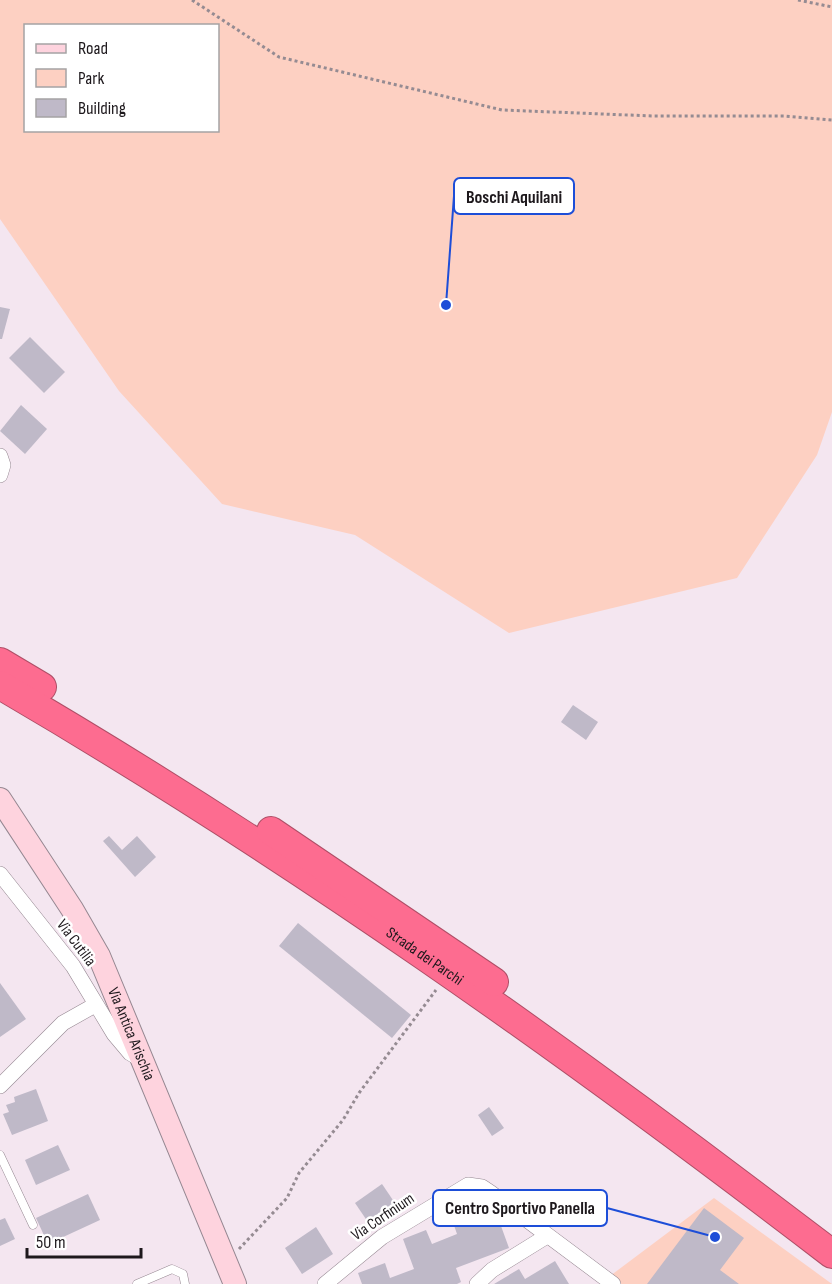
<svg xmlns="http://www.w3.org/2000/svg" width="832" height="1284" font-family="'Sofia Sans Condensed',sans-serif">
  <style>
    .green { fill: #fdd0c2; fill-rule: evenodd }
    .building { fill: #bfb9c8 }
    .lines { fill: none; stroke-linecap: round; stroke-linejoin: round }
    .lane-casing { stroke: #958791; stroke-width: 9 }
    .street-casing { stroke: #958791; stroke-width: 16 }
    .secondary-casing { stroke: #958791; stroke-width: 24 }
    .highway-casing { stroke: #af4f67; stroke-width: 30 }
    .path { stroke: #958b92; stroke-width: 3; stroke-dasharray: 3 3; stroke-linecap: butt }
    .lane { stroke: #fff; stroke-width: 8 }
    .street { stroke: #fff; stroke-width: 15 }
    .secondary { stroke: #fed3de; stroke-width: 22 }
    .highway { stroke: #fd6c90; stroke-width: 28 }
    .labels { text-anchor: middle; dominant-baseline: central; stroke-width: 5; stroke-linejoin: round; paint-order: stroke }
    .street-label { font-size: 16px; fill: #1d181c; stroke: #fff }
    .leader { fill: none; stroke: #1d4ed8; stroke-width: 2 }
    .callout-dot { fill: #1d4ed8; stroke: #fff; stroke-width: 2 }
    .callout { fill: #fff; stroke: #1d4ed8; stroke-width: 2 }
    .callout-label { font-size: 18px; text-anchor: middle; font-weight: bold; fill: #1d181c }
  </style>
  <rect width="100%" height="100%" fill="#f4e6f0"/>
  <g class="green">
    <path d="M0 0H832V412L817 455 737 578 509 633 355 535 222 504 119 391 0 219ZM26 26H218V130H26Z"/>
    <polygon points="714,1198 832,1284 621,1284 610,1276"/>
  </g>
  <g class="building">
    <polygon points="0,307 10,309 2,339 0,339"/>
    <polygon points="30,337 65,372 44,393 9,358"/>
    <polygon points="21,405 47,429 25,454 0,431"/>
    <polygon points="573,705 598,722 586,740 561,722"/>
    <polygon points="109,836 122,850 137,836 156,857 135,877 103,841"/>
    <polygon points="298,923 411,1015 392,1038 279,946"/>
    <polygon points="0,983 26,1019 0,1037"/>
    <polygon points="36,1089 48,1121 12,1135 3,1114 9,1112 6,1105 15,1102 14,1097"/>
    <polygon points="489,1107 504,1128 492,1136 478,1115"/>
    <polygon points="58,1145 70,1170 36,1185 25,1160"/>
    <polygon points="382,1184 399,1209 372,1228 355,1203"/>
    <polygon points="88,1194 100,1220 48,1244 36,1218"/>
    <polygon points="473,1195 482,1221 497,1215 509,1248 456,1268 461,1282 457,1284 362,1284 358,1273 385,1263 390,1278 414,1269 403,1239 426,1230 432,1244 457,1234 447,1205"/>
    <polygon points="704,1208 744,1238 720,1270 739,1284 647,1284"/>
    <polygon points="5,1218 15,1239 0,1246 0,1220"/>
    <polygon points="316,1227 333,1254 302,1274 285,1248"/>
    <polygon points="555,1261 569,1284 494,1284 519,1269 525,1279"/>
  </g>
  <g class="lines">
    <defs>
      <g id="lane">
        <polyline points="0,1155 33,1225"/>
        <polyline points="137,1284 172,1269 183,1274 185,1284"/>
      </g>
      <g id="street">
        <polyline points="0,456 3,465 0,475"/>
        <polyline points="0,874 73,966 114,1034 130,1053 140,1059"/>
        <polyline points="0,1086 63,1023 95,1005"/>
        <polyline points="325,1284 382,1237 468,1185 482,1187 491,1193 613,1284"/>
        <polyline points="477,1284 492,1270 547,1236"/>
      </g>
      <g id="secondary">
        <path id="s1" d="M0 799 72 909 99 956 235 1284"/>
      </g>
      <g id="highway">
        <polyline points="0,662 42,687"/>
        <path id="s2" d="M0 685C290 854 566 1050 832 1254"/>
        <polyline points="271,831 494,982"/>
      </g>
    </defs>
    <use href="#lane" class="lane-casing"/>
    <use href="#street" class="street-casing"/>
    <use href="#secondary" class="secondary-casing"/>
    <use href="#highway" class="highway-casing"/>
    <g class="path">
      <polyline points="192,0 279,57 502,110 653,116 785,116 832,120"/>
      <polyline points="798,0 832,7"/>
      <polyline points="239,1249 287,1198 299,1173 343,1120 359,1093 436,990"/>
    </g>
    <use href="#lane" class="lane"/>
    <use href="#street" class="street"/>
    <use href="#secondary" class="secondary"/>
    <use href="#highway" class="highway"/>
  </g>
  <g class="labels">
    <g class="street-label">
      <text transform="translate(76 943) rotate(53)">Via Cutilia</text>
      <text stroke="none"><textPath href="#s2" startOffset="504">Strada dei Parchi</textPath></text>
      <text stroke="none"><textPath href="#s1" startOffset="270">Via Antica Arischia</textPath></text>
      <text transform="translate(383 1217) rotate(-34)">Via Corfinium</text>
    </g>
  </g>
  <path class="leader" d="M446 305L454 196M715 1237L607 1208"/>
  <g class="callout-dot">
    <circle cx="446" cy="305" r="6"/>
    <circle cx="715" cy="1237" r="6"/>
  </g>
  <g class="callout">
    <rect x="454" y="178" width="120" height="36" rx="6"/>
    <rect x="433" y="1190" width="174" height="36" rx="6"/>
  </g>
  <g class="callout-label">
    <text x="514" y="203">Boschi Aquilani</text>
    <text x="520" y="1214">Centro Sportivo Panella</text>
  </g>
  <rect x="24" y="24" width="195" height="108" fill="#ffffff" stroke="#a5a3a4" stroke-width="1.5"/>
  <rect x="36" y="44" width="30" height="9" fill="#fed3de" stroke="#a5a3a4" stroke-width="1.5"/>
  <text x="78" y="54" font-size="18" fill="#1d181c">Road</text>
  <rect x="36" y="69" width="30" height="18" fill="#fdd0c2" stroke="#a5a3a4" stroke-width="1.5"/>
  <text x="78" y="84" font-size="18" fill="#1d181c">Park</text>
  <rect x="36" y="99" width="30" height="18" fill="#bfb9c8" stroke="#a5a3a4" stroke-width="1.5"/>
  <text x="78" y="114" font-size="18" fill="#1d181c">Building</text>
  <path d="M27 1248v9h114v-9" fill="none" stroke="#1d181c" stroke-width="3"/>
  <text x="36" y="1248" font-size="18" fill="#1d181c" stroke="#ffffff" stroke-width="4.5" paint-order="stroke">50 m</text>
</svg>
